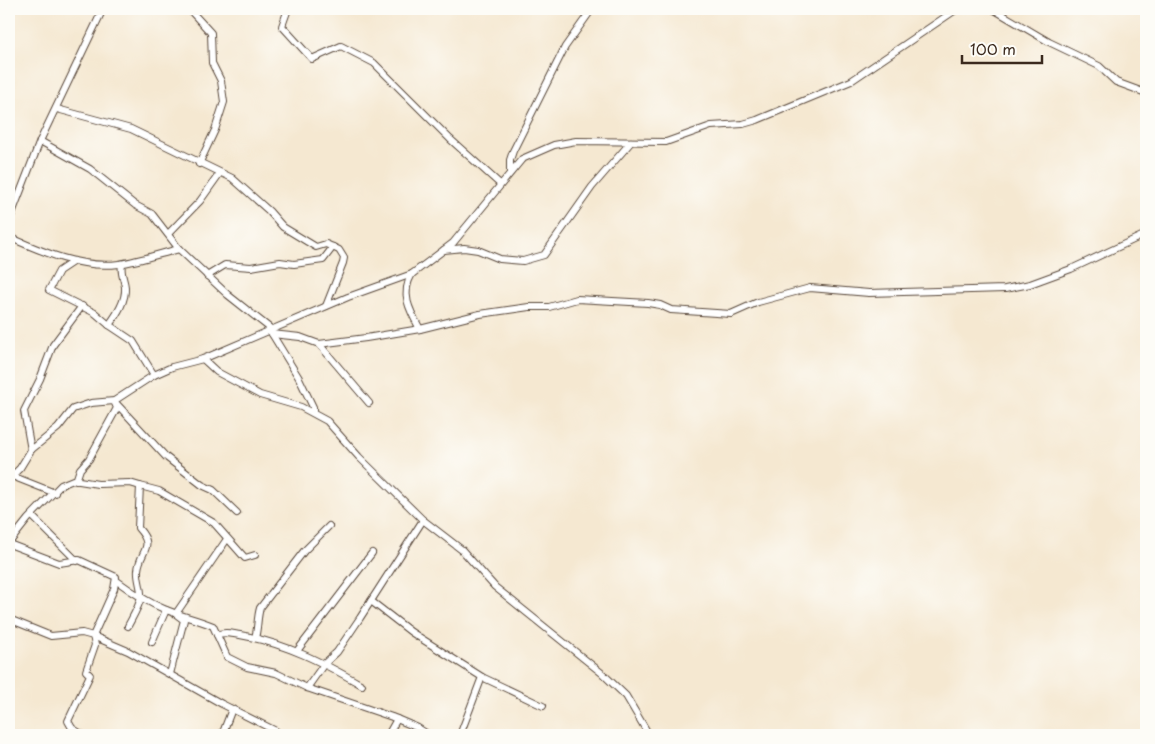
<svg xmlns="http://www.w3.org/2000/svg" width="1155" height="744" font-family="'Playpen Sans',sans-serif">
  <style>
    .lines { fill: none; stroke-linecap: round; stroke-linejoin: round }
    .street-casing { stroke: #574639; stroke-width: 8 }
    .street { stroke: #fff; stroke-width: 6 }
  </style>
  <rect width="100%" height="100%" fill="#fdfcf7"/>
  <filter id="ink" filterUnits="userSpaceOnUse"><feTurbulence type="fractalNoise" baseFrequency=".02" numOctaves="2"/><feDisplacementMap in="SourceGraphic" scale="10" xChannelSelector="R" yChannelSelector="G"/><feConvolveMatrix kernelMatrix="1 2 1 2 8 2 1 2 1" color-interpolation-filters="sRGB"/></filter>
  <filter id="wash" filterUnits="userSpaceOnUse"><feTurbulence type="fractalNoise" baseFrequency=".0096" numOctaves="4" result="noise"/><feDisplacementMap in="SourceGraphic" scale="20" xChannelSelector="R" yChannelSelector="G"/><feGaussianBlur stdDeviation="1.12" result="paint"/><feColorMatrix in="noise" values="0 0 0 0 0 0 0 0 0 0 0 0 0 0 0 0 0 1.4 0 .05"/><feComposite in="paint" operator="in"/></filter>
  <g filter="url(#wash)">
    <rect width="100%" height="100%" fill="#f5e8d1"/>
  </g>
  <g filter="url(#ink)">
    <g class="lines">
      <defs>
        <g id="street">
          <polyline points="189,9 211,33 212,63 221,81 224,102 215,130 199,164"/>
          <polyline points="288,9 282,26 312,59 341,46 374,63 450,139 500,184"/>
          <polyline points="993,9 1049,42 1099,66 1116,82 1146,93"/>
          <polyline points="57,109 131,129 232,178 269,211 283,227 316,247 326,244 339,250 344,258 343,263 326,306"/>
          <polyline points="40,141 90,169 135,205 152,214 179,249 228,295 271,329 272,334 300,337 319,344 366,338 420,329 480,314 529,307 549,307 577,299 648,303 660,305 671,310 731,314 758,302 810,288 869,293 1005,289 1030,284 1071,269 1146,234"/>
          <polyline points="510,172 510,160 513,151 565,47 592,9"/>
          <polyline points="9,221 40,141 103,9"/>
          <polyline points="168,234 200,201 220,173"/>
          <path d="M9 237C43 252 81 269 119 264 139 261 159 254 179 249"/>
          <polyline points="444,250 464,248 478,250 500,259 523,261 544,255 592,187 631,142"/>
          <polyline points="74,261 59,271 49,290 95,313 109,325"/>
          <path d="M122 264C120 273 124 278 125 287 126 301 117 314 109 325L133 341 154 375"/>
          <path d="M412 274C400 294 410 311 420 329"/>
          <polyline points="207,276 225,265 251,267 280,262 294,264 323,260 333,247"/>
          <polyline points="272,334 299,378 313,407 313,411"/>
          <polyline points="319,344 369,403"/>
          <polyline points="203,359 217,372 260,395 301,407 327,421 359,457 423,520 462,550 495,587 603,674 626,696 649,735"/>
          <polyline points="31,450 24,411 40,379 53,345 82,306"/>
          <polyline points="12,476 55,493"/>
          <polyline points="9,479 20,468 31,450 58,428 73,409 91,403 114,401 154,375 172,367 203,359 348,297 412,274 453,243 522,159 554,145 576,141 666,142 711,126 743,124 757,120 851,81 957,9"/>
          <polyline points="76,481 80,469 89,459 117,408 114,401 166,457 202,485 213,490 237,513"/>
          <polyline points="140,486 159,491 214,523 245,558 255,555"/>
          <polyline points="32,516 77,561"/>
          <path d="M9 543 28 519 61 485 73 480 98 484 130 483 140 486 138 528C156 548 140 550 138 570 137 579 142 589 141 597 139 607 132 618 128 626"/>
          <polyline points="9,544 59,563 79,560 116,577 114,589 93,636 95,645 86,671 90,675 68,721 72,728 83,735"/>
          <path d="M117 581C132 592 147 602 164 609 180 616 197 619 213 626L227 657 247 667 276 673 307 688 392 717 418 728 429 735"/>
          <polyline points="371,601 411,632 482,677 543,706"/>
          <polyline points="177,612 227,539"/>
          <polyline points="9,619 51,636 82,633 93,636 128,651 222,704 276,731 277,735"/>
          <path d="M217 635C224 631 233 634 240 635 285 643 322 662 362 685"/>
          <path d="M255 638C258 628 257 618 260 608L304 551 329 526"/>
          <polyline points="152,642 166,610"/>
          <polyline points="297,651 372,553"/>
          <polyline points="170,674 184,620 176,614"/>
          <polyline points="307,688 324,664 337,652 360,618 423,520"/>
          <polyline points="222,735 232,709"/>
          <polyline points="388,735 397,719"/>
          <polyline points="460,735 482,677"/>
        </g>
      </defs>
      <use href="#street" class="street-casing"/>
      <use href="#street" class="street"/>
    </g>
  </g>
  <rect width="1155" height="744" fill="none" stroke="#fdfcf7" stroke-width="30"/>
  <path d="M962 55v8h80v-8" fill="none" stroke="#3b2a1e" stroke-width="2.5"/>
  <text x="970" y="55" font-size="15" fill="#3b2a1e" stroke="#fdfcf7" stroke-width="4" paint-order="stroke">100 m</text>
</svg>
